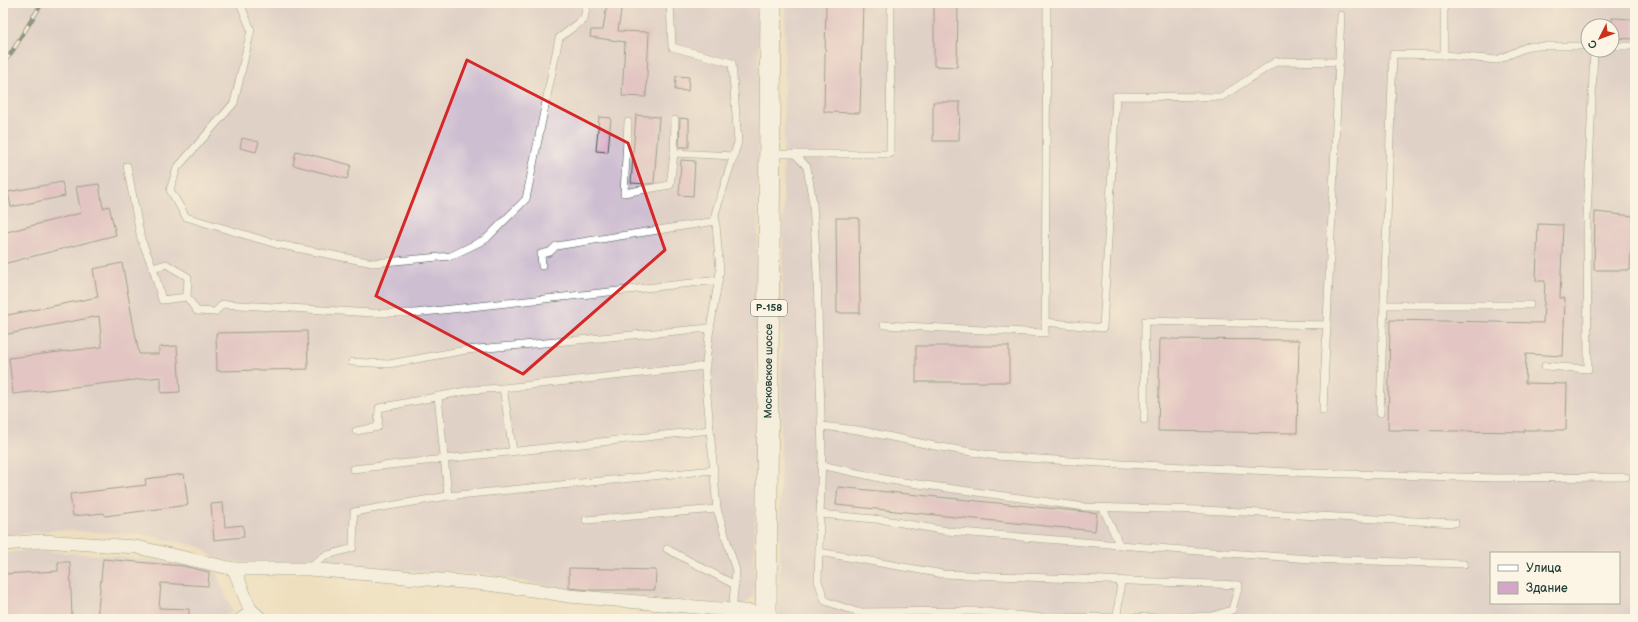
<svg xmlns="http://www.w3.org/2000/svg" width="1638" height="622" font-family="'Balsamiq Sans',sans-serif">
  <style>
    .industrial { fill: #cebed1; fill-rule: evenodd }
    .building { fill: #d4a6c8 }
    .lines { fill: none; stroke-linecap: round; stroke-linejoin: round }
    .service-casing { stroke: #3e5549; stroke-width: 8 }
    .minor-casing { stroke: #3e5549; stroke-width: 14 }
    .primary-casing { stroke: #3e5549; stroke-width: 22 }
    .service { stroke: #fff; stroke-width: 7 }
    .minor { stroke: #fff; stroke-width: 13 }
    .primary { stroke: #fff; stroke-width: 21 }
    .rail-casing { stroke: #1f3d34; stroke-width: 4.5 }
    .rail { stroke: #fcf5e5; stroke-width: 3; stroke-dasharray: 9; stroke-linecap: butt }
    .marked { fill: none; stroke: #d62828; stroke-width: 3; stroke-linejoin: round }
    .labels { text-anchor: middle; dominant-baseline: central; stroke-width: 3.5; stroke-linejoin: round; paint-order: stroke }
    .shield { fill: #fcf5e5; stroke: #617469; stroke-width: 1 }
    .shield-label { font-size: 10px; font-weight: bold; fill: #1f3d34 }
    .street-label { font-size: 11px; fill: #1f3d34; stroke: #fcf5e5 }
  </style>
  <rect width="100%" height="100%" fill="#fcf5e5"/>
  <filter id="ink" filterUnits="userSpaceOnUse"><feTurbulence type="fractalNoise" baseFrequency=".025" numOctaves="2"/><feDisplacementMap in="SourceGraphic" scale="8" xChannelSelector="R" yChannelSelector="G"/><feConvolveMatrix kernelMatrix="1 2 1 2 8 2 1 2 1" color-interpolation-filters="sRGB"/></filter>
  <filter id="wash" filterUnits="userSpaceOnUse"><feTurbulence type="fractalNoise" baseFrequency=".012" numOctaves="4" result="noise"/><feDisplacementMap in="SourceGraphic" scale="16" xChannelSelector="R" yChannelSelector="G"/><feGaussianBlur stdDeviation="0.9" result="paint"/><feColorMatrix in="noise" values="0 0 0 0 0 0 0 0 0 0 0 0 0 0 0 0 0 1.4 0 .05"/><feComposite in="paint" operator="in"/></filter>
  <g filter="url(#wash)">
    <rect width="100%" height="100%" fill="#eee0bf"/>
    <g class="industrial">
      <polygon points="3,3 758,3 759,93 754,590 753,595 749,600 745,604 738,605 571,592 548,586 484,574 238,562 215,558 201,547 147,535 57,530 3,535"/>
      <path d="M785 3H1635V619H779ZM1588 26H1612V50H1588ZM1491 553H1619V603H1491Z"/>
      <polygon points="26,550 112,556 210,566 217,575 233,611 224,619 3,619 3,554"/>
    </g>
    <g id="blocks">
      <g class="building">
        <polygon points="607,3 622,3 618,31 649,32 646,97 622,96 625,42 590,37 591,30 603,30"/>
        <polygon points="826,3 863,3 860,113 824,112"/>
        <polygon points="934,3 958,3 957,67 934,66"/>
        <polygon points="1612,18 1635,19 1635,39 1612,38"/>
        <polygon points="676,76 689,77 688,91 675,90"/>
        <polygon points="933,102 960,102 959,141 933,141"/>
        <polygon points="636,115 659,117 654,183 647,184 631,183"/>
        <polygon points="599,117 611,118 608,152 596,151"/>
        <polygon points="680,118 689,119 689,147 679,147"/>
        <polygon points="242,138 259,142 256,152 240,148"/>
        <polygon points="296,151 351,165 347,179 293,165"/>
        <polygon points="681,160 695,161 693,196 679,195"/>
        <polygon points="62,182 65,196 11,207 8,192"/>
        <polygon points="99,184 103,208 109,206 116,235 3,264 3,233 81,213 76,187"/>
        <polygon points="1595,212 1633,216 1630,270 1594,270"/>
        <polygon points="836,218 859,218 860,313 837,313"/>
        <polygon points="1538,224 1563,225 1560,298 1565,298 1563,356 1526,354 1525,383 1567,384 1566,430 1524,430 1524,432 1388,430 1390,320 1543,323 1545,281 1536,281"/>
        <polygon points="122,263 139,354 159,354 159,347 177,346 180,392 161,393 161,377 13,394 9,358 102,347 99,316 3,335 3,316 98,297 93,269"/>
        <polygon points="307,331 308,369 217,371 216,333"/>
        <polygon points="1160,339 1299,340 1297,433 1158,431"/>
        <rect x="916" y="346" width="93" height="36"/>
        <polygon points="184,474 188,505 105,516 104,513 73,516 70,494 146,485 145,479"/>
        <polygon points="838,487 1097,513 1095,531 836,505"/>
        <polygon points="223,503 225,527 243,525 244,537 214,540 211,504"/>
        <polygon points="103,559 183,566 209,572 208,586 161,583 159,608 189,609 189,619 97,619"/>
        <polygon points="58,562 70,562 72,619 3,619 3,574 58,571"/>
        <polygon points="569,568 656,570 655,590 591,590 569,588"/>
      </g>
    </g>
  </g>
  <g filter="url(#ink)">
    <use href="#blocks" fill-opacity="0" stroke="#3e5549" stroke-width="1"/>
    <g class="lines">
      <defs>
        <g id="service">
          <polyline points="240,3 251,30 234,103 177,168 170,190 186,217 276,244 373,263 451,256 486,239 526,199 559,38 584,19 587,3"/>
          <polyline points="670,3 672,47 732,63 738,142 715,214 720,271 709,335 705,372 717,509 736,571 732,611"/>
          <polyline points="1612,46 1635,46"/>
          <polyline points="1444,55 1497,60 1529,46 1588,46"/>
          <polyline points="628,122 624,193 670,185 674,153 675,120"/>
          <polyline points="674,153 734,156"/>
          <polyline points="772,154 795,154 807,167 813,204 817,273 822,452 818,581 825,601 857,612 977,611 1044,618 1117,617 1171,618 1212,616 1232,610 1239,585 943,574 819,552"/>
          <polyline points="795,154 890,154 891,3"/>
          <polyline points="127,166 141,239 153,268"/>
          <polyline points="542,266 541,254 550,252 556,246 716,221"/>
          <polyline points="187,297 162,300 153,268 166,264 188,277 187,297 197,311 215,312 223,304 372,313 415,313 719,280"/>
          <polyline points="1384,305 1530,305"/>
          <polyline points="1045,322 1103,328 1116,96 1221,97 1277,61 1340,62"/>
          <polyline points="884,325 1045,333 1047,3"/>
          <polyline points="352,362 389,364 466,350 710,328"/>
          <polyline points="1545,366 1588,369 1587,217 1594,50"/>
          <polyline points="503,388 513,451"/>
          <polyline points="438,396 448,496"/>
          <polyline points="1323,410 1341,15"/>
          <polyline points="1380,413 1393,54 1444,55 1444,3"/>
          <polyline points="1144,420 1145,321 1327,325"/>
          <polyline points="821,426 858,430 935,446 996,456 1101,463 1313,473 1496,478 1626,477"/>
          <polyline points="356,431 378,427 379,408 471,390 503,388 706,366"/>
          <polyline points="821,465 889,480 1085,507 1202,510 1455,523"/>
          <polyline points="353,469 710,430"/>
          <polyline points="1103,508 1119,544"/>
          <polyline points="820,514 885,520 947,531 1170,549 1311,559 1464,564"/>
          <polyline points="586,520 717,509"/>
          <polyline points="667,549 735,585"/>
          <polyline points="309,569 324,556 353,548 354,512 448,496 714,470"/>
          <polyline points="1117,617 1121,580"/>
          <polyline points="237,619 250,609"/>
        </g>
        <g id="minor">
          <polyline points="3,544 42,541 136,547 234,569 309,569 487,584 540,591 569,596 766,613"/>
          <polyline points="234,569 250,609 261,619"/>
        </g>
        <g id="primary">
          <path id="s1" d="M766 619 771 3"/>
        </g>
      </defs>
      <use href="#service" class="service-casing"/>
      <use href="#minor" class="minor-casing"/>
      <use href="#primary" class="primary-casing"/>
      <use href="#service" class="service"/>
      <use href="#minor" class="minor"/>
      <use href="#primary" class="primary"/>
      <defs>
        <polyline id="rail" points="3,62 10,55 42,3"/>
      </defs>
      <use href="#rail" class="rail-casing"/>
      <use href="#rail" class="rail"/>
    </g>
  </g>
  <path d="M0 0H1638V622H0ZM467 60 628 143 665 250 523 374 376 296Z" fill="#eee0bf" fill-opacity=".55" fill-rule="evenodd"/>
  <path class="marked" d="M467 60 628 143 665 250 523 374 376 296Z"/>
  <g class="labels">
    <rect class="shield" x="751" y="300" width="36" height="16" rx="3"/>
    <g class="shield-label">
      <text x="769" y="308">Р-158</text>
    </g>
    <g class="street-label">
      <text stroke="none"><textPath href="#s1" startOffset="248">Московское шоссе</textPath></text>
    </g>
  </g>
  <rect width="1638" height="622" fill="none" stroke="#fcf5e5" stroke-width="16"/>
  <rect x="1490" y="552" width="130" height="52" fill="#fcf5e5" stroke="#a4ab9e"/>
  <rect x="1498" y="565" width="20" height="6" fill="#ffffff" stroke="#a4ab9e"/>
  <text x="1526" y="572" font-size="12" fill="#1f3d34">Улица</text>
  <rect x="1498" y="582" width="20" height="12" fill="#d4a6c8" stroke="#a4ab9e"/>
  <text x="1526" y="592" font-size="12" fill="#1f3d34">Здание</text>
  <g transform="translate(1600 38) rotate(228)"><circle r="19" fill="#fcf5e5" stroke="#a4ab9e"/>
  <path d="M0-3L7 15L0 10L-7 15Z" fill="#c8321e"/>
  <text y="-6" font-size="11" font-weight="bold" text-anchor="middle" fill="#1f3d34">С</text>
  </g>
</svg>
